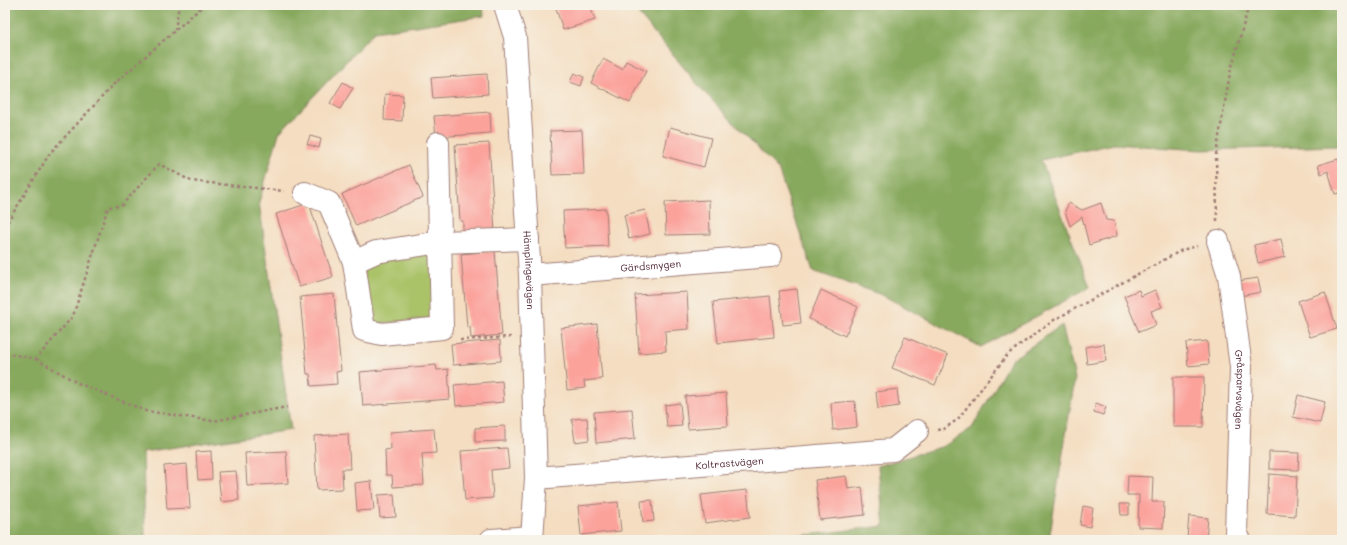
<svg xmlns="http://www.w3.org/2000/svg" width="1347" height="545" font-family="Mali,sans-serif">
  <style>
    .green { fill: #aac369; stroke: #7a714a }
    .forest { fill: #87a95d; stroke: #686444 }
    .building { fill: #fba29b }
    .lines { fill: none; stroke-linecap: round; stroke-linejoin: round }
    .minor-casing { stroke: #9f7e76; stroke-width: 24 }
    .path { stroke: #9f7e76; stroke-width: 2.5; stroke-dasharray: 3 3; stroke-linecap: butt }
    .minor { stroke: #fff; stroke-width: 22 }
    .labels { text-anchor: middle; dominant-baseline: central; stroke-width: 3.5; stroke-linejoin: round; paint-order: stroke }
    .street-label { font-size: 10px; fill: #4a1f2b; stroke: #f7f3e8 }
  </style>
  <rect width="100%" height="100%" fill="#f7f3e8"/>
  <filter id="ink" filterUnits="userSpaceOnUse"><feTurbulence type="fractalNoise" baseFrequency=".025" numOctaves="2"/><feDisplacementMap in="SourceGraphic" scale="8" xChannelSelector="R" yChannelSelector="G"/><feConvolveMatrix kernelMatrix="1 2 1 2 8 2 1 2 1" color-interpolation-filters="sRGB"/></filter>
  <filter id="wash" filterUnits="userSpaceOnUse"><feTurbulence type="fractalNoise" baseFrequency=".012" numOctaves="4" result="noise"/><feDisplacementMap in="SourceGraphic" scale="16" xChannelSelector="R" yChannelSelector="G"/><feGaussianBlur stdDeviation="0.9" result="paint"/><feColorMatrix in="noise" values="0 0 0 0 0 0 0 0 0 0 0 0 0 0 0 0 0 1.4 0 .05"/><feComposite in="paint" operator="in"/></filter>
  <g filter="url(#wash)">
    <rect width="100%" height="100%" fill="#f4ddc0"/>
    <polygon class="green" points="431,252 437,318 371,324 363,268 377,261"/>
    <g class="forest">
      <polygon points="5,5 483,5 484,16 374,32 279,133 259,202 291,430 143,452 145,540 5,540"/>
      <polygon points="631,5 867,5 893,9 904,5 1342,5 1342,152 1339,146 1201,150 1114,144 1041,160 1090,287 981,347 882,295 813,271 778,169 705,93"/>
      <polygon points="1062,325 1075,378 1049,540 798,540 798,536 884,526 878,466 944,446 972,428 1011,360"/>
    </g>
    <g id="blocks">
      <g class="building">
        <polygon points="555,5 590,5 595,20 563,30"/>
        <polygon points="603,59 622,69 626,61 646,71 630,103 591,83"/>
        <polygon points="574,73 584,77 581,86 570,82"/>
        <polygon points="487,74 488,94 433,98 431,78"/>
        <polygon points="343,82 353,88 340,109 330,103"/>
        <polygon points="385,94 403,95 402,121 384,120"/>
        <polygon points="490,112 491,133 436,137 434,116"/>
        <polygon points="670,127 711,138 704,167 663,156"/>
        <polygon points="582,130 584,174 552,175 550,131"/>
        <polygon points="310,136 321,139 319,148 307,144"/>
        <polygon points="489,143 495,232 463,234 463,221 460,221 455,145"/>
        <polygon points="1338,159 1342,172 1342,192 1335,194 1328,171 1321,174 1318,165"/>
        <polygon points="409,165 423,197 356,226 342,194"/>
        <polygon points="709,200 710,234 666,235 665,202"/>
        <polygon points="309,203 333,277 299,287 276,214"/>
        <polygon points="1069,203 1082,210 1101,203 1106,220 1114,221 1117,236 1089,245 1082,217 1070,226 1065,211"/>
        <polygon points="606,209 608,246 565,248 563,211"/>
        <polygon points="645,210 650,234 629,239 624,215"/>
        <polygon points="1281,239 1285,257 1258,263 1254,245"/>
        <polygon points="495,251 502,335 471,338 470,327 467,327 461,254"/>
        <polygon points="1258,278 1261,292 1240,296 1238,281"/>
        <polygon points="797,289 801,323 783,325 779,291"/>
        <polygon points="821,290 858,307 845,336 809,319"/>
        <polygon points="1139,290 1141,296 1155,290 1162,307 1151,311 1156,325 1139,332 1124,296"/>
        <polygon points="687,292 689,329 665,331 666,351 639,353 635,295"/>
        <polygon points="1325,292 1337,329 1310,337 1298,301"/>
        <polygon points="334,294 341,371 336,372 337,384 311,386 310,374 307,374 300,297"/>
        <polygon points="770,296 774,337 718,343 713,302"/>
        <polygon points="597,324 602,379 584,381 585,388 567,390 561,328"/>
        <polygon points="905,337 948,355 935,385 892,368"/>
        <polygon points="500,340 501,361 453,365 451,344"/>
        <polygon points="1207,341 1209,364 1188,366 1186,343"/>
        <polygon points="1104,344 1106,361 1087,364 1085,347"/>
        <polygon points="436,365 437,370 448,369 450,399 363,406 360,372"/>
        <polygon points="1173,377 1204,377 1203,427 1173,427"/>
        <polygon points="502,381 504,402 456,406 454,385"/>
        <polygon points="897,389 899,406 878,409 876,392"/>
        <polygon points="726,393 728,426 688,429 685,396"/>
        <polygon points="1298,395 1325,402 1320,423 1293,417"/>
        <polygon points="855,401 857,427 833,430 831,403"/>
        <polygon points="680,403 682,426 667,427 665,405"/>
        <polygon points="1096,403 1106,407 1103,415 1094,412"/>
        <polygon points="632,409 635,439 596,443 594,412"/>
        <polygon points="587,418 589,440 575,442 572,419"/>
        <polygon points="505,426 505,441 475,442 475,428"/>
        <polygon points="434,429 436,453 422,454 424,485 393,487 392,475 386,475 385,450 391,449 390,432"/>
        <polygon points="348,434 350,469 342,469 343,489 317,490 314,436"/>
        <polygon points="507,448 509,468 491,470 493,498 465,500 461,451"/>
        <polygon points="211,451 212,479 198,480 196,452"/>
        <polygon points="286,451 288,483 247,486 245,453"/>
        <polygon points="1269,452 1299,453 1298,470 1269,469"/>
        <polygon points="187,464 190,508 167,509 164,466"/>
        <polygon points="236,471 239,500 221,502 218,472"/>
        <polygon points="1269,474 1297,476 1295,516 1267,514"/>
        <polygon points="846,476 848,489 862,487 865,515 820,520 815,480"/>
        <polygon points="1128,476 1153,477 1152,502 1164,502 1163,528 1138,527 1139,495 1127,495"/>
        <polygon points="371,481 374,510 357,511 355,483"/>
        <polygon points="747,490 750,517 705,523 701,495"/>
        <polygon points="394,494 396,517 380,518 378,495"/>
        <polygon points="652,500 654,521 643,522 641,501"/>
        <polygon points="618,502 621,531 581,535 578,506"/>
        <polygon points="1120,504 1129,504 1129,515 1121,515"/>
        <polygon points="1083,506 1093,508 1090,527 1080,525"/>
        <polygon points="1189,516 1208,518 1206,539 1187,538"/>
      </g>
    </g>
  </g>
  <g filter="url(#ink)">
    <use href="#blocks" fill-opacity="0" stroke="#9f7e76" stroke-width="1"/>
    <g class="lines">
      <defs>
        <g id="minor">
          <path id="s1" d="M505 5 515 37 530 275 536 478 532 540"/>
          <polyline points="438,143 442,328 382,334 364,330 354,262 376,252 440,242 528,239"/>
          <polyline points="305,193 329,203 354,262"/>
          <path id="s2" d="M1218 241 1229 276 1241 367 1236 534 1240 540"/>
          <path id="s3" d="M530 275 771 256"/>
          <path id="s4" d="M536 478 893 450 917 431"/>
          <polyline points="491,540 532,537"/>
        </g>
      </defs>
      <use href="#minor" class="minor-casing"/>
      <g class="path">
        <polyline points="175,30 179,5"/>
        <polyline points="1217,221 1216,154 1230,73 1249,5"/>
        <polyline points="5,234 7,223 50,153 114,84 204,5"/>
        <polyline points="460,340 511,337"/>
        <polyline points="5,353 36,359 73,316 108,207 121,206 159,164 191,181 284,191"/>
        <polyline points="36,359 78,383 146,411 213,421 287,407"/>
        <polyline points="937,430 944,429 958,419 1008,354 1054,320 1182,250 1197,246"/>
      </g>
      <use href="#minor" class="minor"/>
    </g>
  </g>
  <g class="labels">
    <g class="street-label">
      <text stroke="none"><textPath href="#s3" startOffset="121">Gärdsmygen</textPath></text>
      <text stroke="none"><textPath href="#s1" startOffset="267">Hämplingevägen</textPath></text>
      <text stroke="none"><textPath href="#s2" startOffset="151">Gråsparvsvägen</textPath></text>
      <text stroke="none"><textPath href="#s4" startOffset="194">Koltrastvägen</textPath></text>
    </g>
  </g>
  <rect width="1347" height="545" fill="none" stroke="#f7f3e8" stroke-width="20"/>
</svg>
